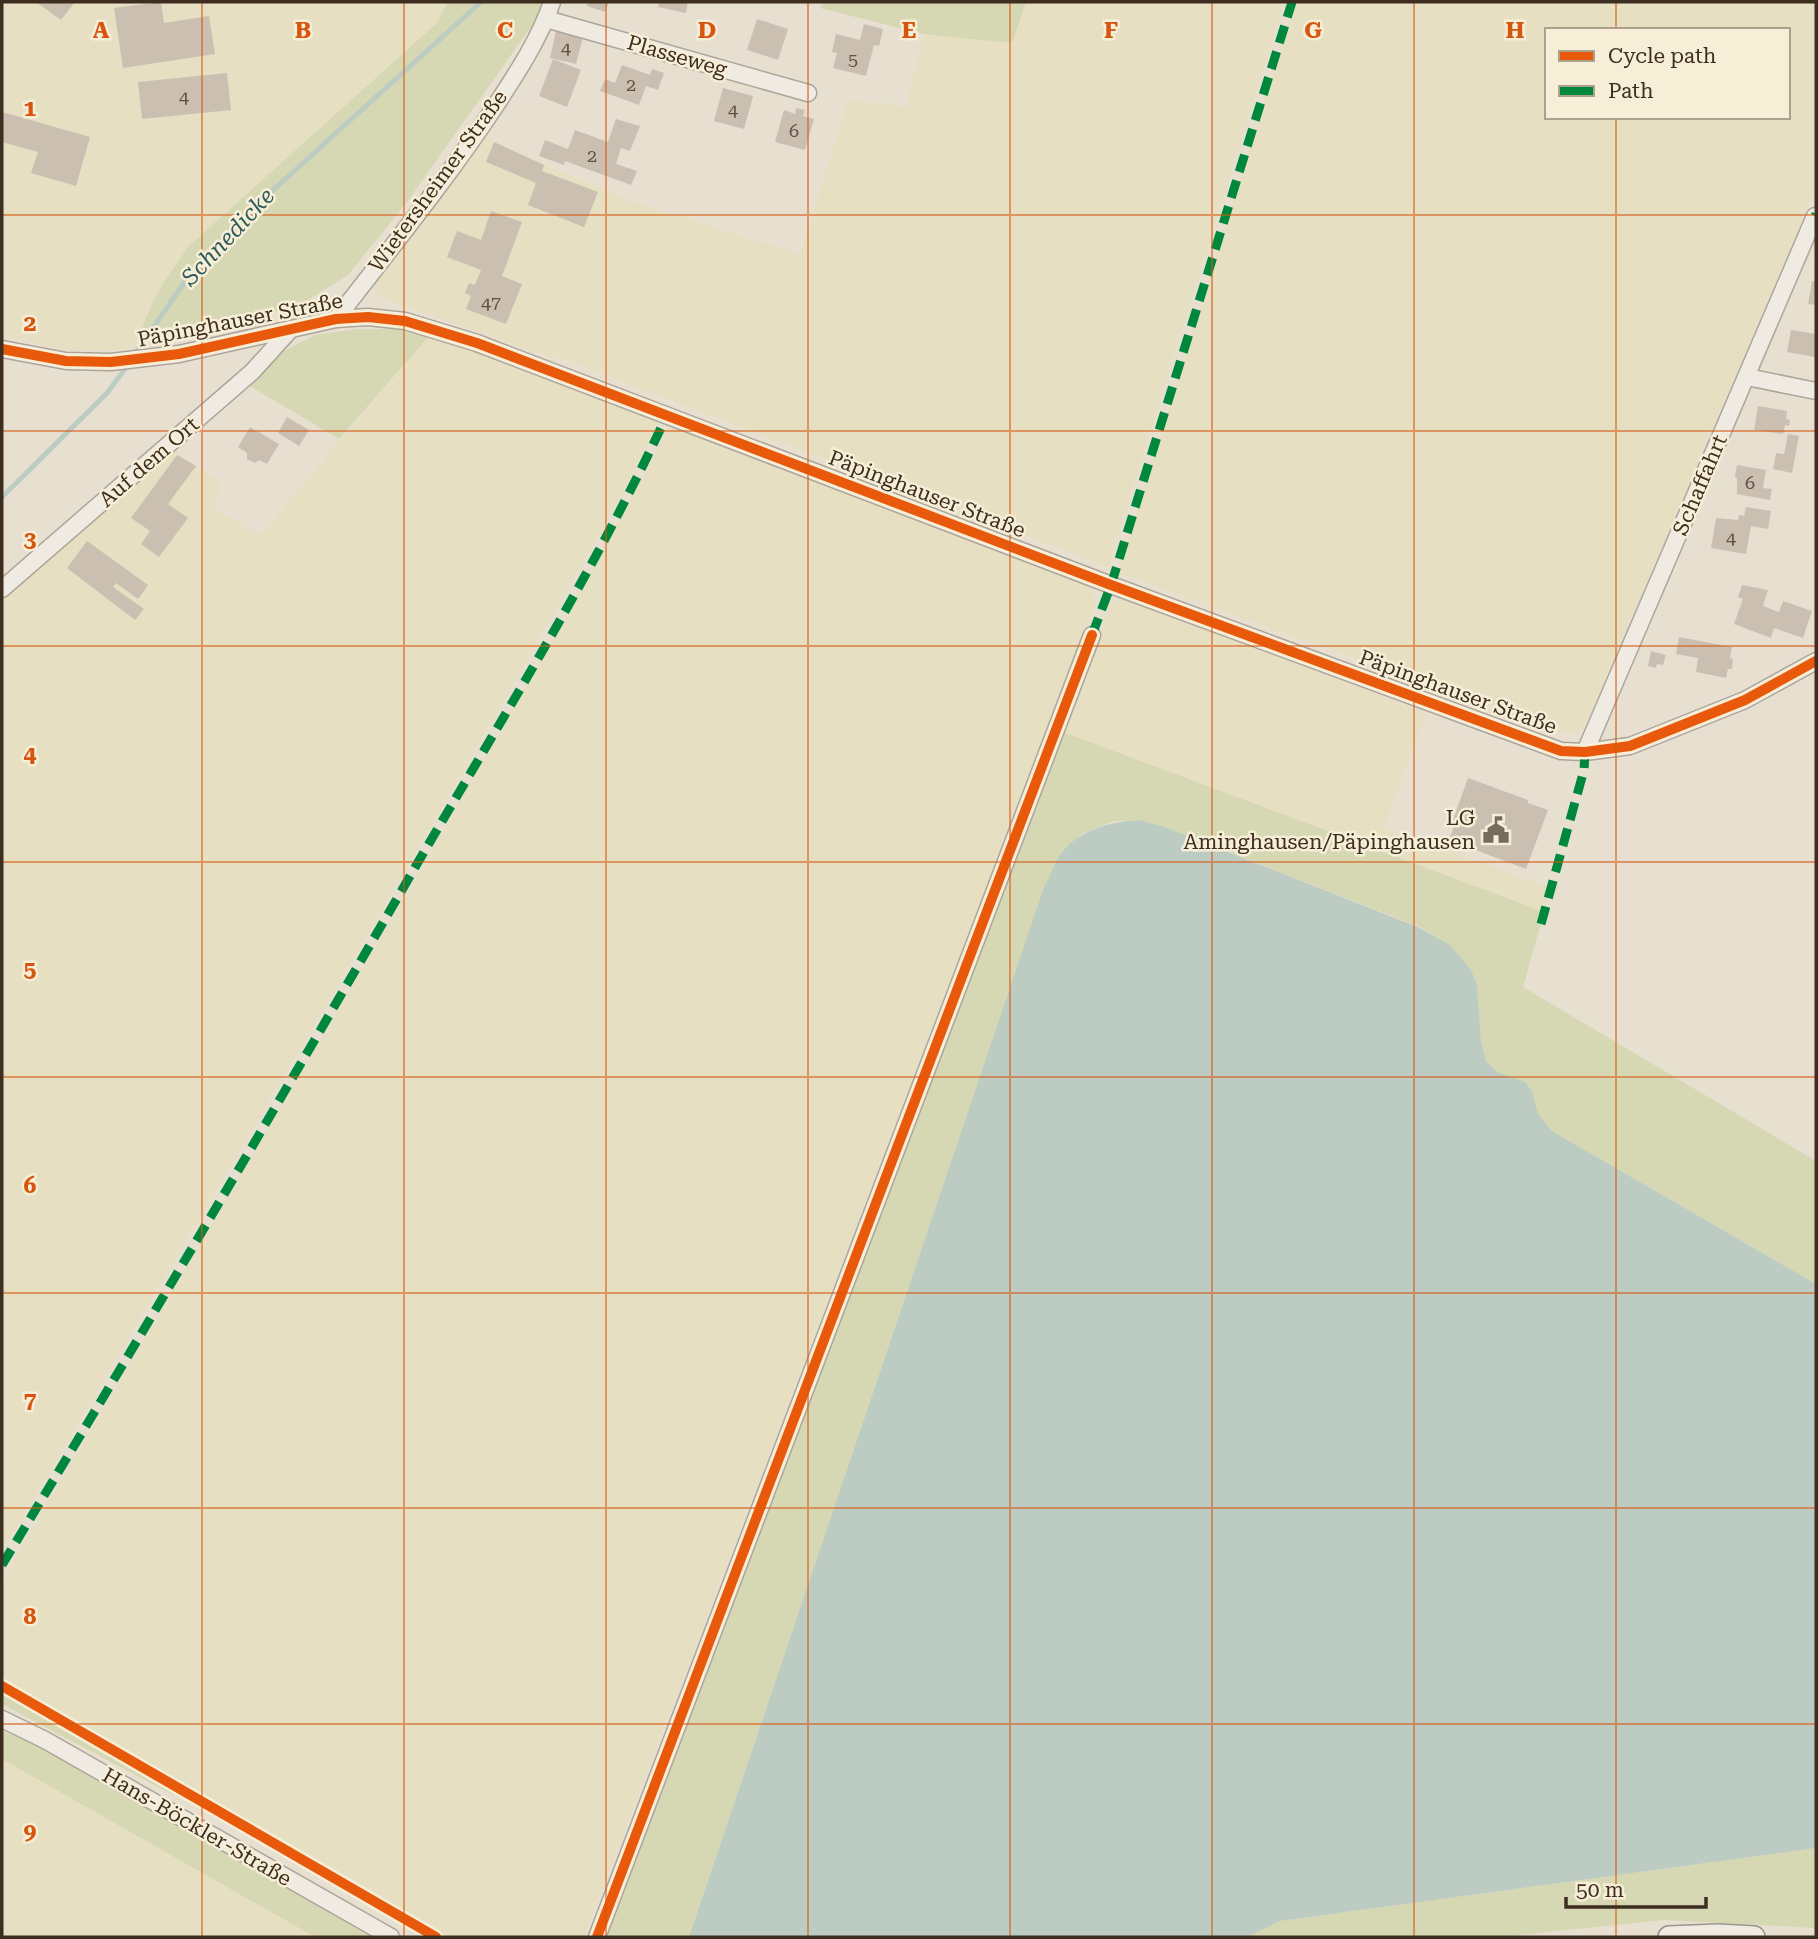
<svg xmlns="http://www.w3.org/2000/svg" width="1818" height="1939" font-family="'Roboto Serif',serif">
  <style>
    .farmland { fill: #e6dfc2; fill-rule: evenodd }
    .green { fill: #d6d7b3 }
    .water { fill: #bcccc2 }
    .lines { fill: none; stroke-linecap: round; stroke-linejoin: round }
    .stream { stroke: #bcccc2; stroke-width: 5 }
    .building { fill: #cbbfb2 }
    .street-casing { stroke: #ada599; stroke-width: 19 }
    .secondary-casing { stroke: #9c958a; stroke-width: 24 }
    .street { stroke: #efebe3; stroke-width: 16 }
    .secondary { stroke: #efebe3; stroke-width: 21 }
    .quiet { stroke: #00873e; stroke-width: 9; stroke-dasharray: 18 9; stroke-linecap: butt }
    .cycleway-casing { stroke: #f7eed8; stroke-width: 15 }
    .cycleway { stroke: #e8590c; stroke-width: 10 }
    .grid { fill: none; stroke: #d7550e; stroke-width: 2; stroke-opacity: 0.55 }
    .labels { text-anchor: middle; dominant-baseline: central; stroke-width: 5; stroke-linejoin: round; paint-order: stroke }
    .number-label { font-size: 18px; fill: #605244 }
    .street-label { font-size: 21px; fill: #3d2e20; stroke: #f7eed8 }
    .poi-label { font-size: 21px; fill: #3d2e20; stroke: #f7eed8; text-anchor: end }
    .water-label { font-size: 23px; font-style: italic; fill: #2f5d5a; stroke: #f7eed8 }
    .grid-label { font-size: 23px; text-anchor: middle; font-weight: bold; fill: #d7550e; stroke: #f7eed8; stroke-width: 5; stroke-linejoin: round; paint-order: stroke }
  </style>
  <rect width="100%" height="100%" fill="#e7e0d1"/>
  <g class="farmland">
    <polygon points="2,2 448,2 436,24 148,308 142,330 129,349 72,351 2,336"/>
    <polygon points="1026,2 1284,2 1108,567 558,357 574,316 556,359 384,299 374,289 379,274 485,138 622,198 800,254 848,100 906,107 923,34 1012,43"/>
    <path d="M1295 2H1816V188L1584 727 1575 732 1561 733 1118 573ZM1547 30H1788V117H1547Z"/>
    <polygon points="430,335 659,420 619,500 441,810 2,1552 2,598 169,449 223,483 211,507 260,535"/>
    <polygon points="671,423 1086,582 1096,601 584,1937 447,1937 2,1679 2,1581 417,876 593,569"/>
    <polygon points="1122,598 1426,713 1384,828 1552,888 1544,912 1063,732 1110,606"/>
    <polygon points="2,1759 315,1937 2,1937"/>
  </g>
  <g class="green">
    <path d="M448 2H544L540 14 407 202 348 275 300 305 255 317 142 330C151 298 170 273 189 246L436 24Z"/>
    <polygon points="822,2 1026,2 1012,43 923,34 820,8"/>
    <polygon points="358,329 400,329 430,335 339,439 248,385 284,351 315,335"/>
    <polygon points="1063,732 1544,912 1523,987 1816,1161 1816,1284 1552,1131 1538,1114 1532,1091 1525,1083 1497,1072 1486,1061 1481,1041 1477,985 1450,945 1418,926 1162,826 1139,820 1114,821 1083,833 1059,856 1044,888 689,1937 606,1937"/>
    <polygon points="2,1692 176,1791 173,1795 2,1704"/>
    <polygon points="2,1731 41,1746 371,1937 315,1937 2,1759"/>
    <polygon points="1816,1848 1816,1928 1663,1920 1499,1937 1247,1937 1280,1921"/>
  </g>
  <path class="water" d="M1139 820 1162 826 1418 927 1450 945 1471 970 1477 985 1481 1041 1486 1061 1497 1072 1525 1082 1532 1091 1538 1114 1552 1131 1816 1284V1848L1280 1921 1247 1937H689L1044 887C1049 878 1053 867 1058 858 1076 830 1109 822 1139 820Z"/>
  <g class="lines">
    <g class="stream">
      <polyline points="135,354 193,270 250,211 481,2"/>
      <polyline points="2,497 107,393 128,365"/>
    </g>
  </g>
  <g class="building">
    <polygon points="36,2 75,2 61,20"/>
    <polygon points="161,2 164,23 209,16 215,54 123,68 114,8"/>
    <polygon points="588,2 609,2 605,12 587,6"/>
    <polygon points="659,2 688,2 686,13 658,7"/>
    <polygon points="757,19 788,29 778,60 747,50"/>
    <polygon points="864,24 883,29 879,46 874,45 866,76 833,68 837,53 832,52 836,34 860,40"/>
    <polygon points="556,31 583,37 576,64 550,58"/>
    <polygon points="553,59 581,70 567,107 539,96"/>
    <polygon points="622,65 650,75 652,69 664,73 658,90 646,86 639,105 600,91 605,79 615,83"/>
    <polygon points="227,73 231,110 142,119 138,82"/>
    <polygon points="723,88 753,96 744,129 714,121"/>
    <polygon points="796,108 805,110 803,116 814,119 805,150 775,142 784,110 795,114"/>
    <polygon points="2,112 90,137 76,186 31,173 38,152 2,142"/>
    <polygon points="616,119 640,126 630,151 621,148 616,164 637,171 631,185 565,161 564,165 539,156 545,140 568,149 575,130 608,142"/>
    <polygon points="494,142 544,165 542,171 598,192 584,227 528,205 536,183 486,162"/>
    <polygon points="491,211 522,222 502,276 522,284 506,324 466,309 471,296 465,293 469,283 475,285 481,270 447,257 457,231 481,240"/>
    <polygon points="1812,281 1816,281 1816,305 1808,304"/>
    <polygon points="1791,330 1816,334 1815,357 1787,352"/>
    <polygon points="1758,406 1787,411 1786,419 1790,420 1789,426 1785,425 1783,434 1754,430"/>
    <polygon points="287,417 309,430 299,446 278,433"/>
    <polygon points="250,427 279,444 267,464 259,460 255,463 247,459 247,453 238,447"/>
    <polygon points="1788,434 1799,436 1792,473 1773,469 1776,453 1784,454"/>
    <polygon points="177,455 196,466 168,504 188,518 159,557 141,544 150,531 131,518"/>
    <polygon points="1737,465 1766,470 1763,488 1772,489 1770,500 1737,494 1737,479 1735,476"/>
    <polygon points="1746,507 1771,511 1768,529 1751,526 1746,554 1711,548 1716,518 1738,520 1739,515 1744,516"/>
    <polygon points="87,541 148,585 138,599 116,583 113,587 144,609 135,620 67,568"/>
    <polygon points="1742,585 1768,590 1763,606 1779,612 1783,601 1812,611 1803,638 1774,628 1771,638 1734,624 1743,599 1738,597"/>
    <polygon points="1679,637 1732,647 1730,658 1733,659 1732,669 1728,669 1726,678 1696,672 1698,658 1676,654"/>
    <polygon points="1651,651 1666,655 1663,665 1657,664 1656,668 1648,666"/>
    <polygon points="1468,778 1528,800 1528,803 1548,810 1526,869 1449,840 1456,821 1453,820"/>
  </g>
  <g class="lines">
    <defs>
      <g id="street">
        <polyline points="546,19 808,93"/>
        <path d="M336 319C390 249 447 179 496 105 517 73 540 38 552 2"/>
        <polyline points="2,349 66,361 111,362 179,354 336,319 368,317 405,321 477,343 1111,585 1561,751 1585,752 1630,746 1745,700 1816,661"/>
        <polyline points="1747,377 1816,391"/>
        <polyline points="2,589 252,372 291,329"/>
        <polyline points="1585,752 1815,216"/>
        <polyline points="2,1719 45,1740 391,1937"/>
        <polyline points="597,1937 1092,635"/>
      </g>
      <polyline id="secondary" points="1669,1937 1718,1935 1754,1937"/>
    </defs>
    <use href="#street" class="street-casing"/>
    <use href="#secondary" class="secondary-casing"/>
    <use href="#street" class="street"/>
    <use href="#secondary" class="secondary"/>
    <g class="quiet">
      <polyline points="1815,216 1816,214"/>
      <polyline points="1092,635 1111,585 1292,2"/>
      <polyline points="1541,924 1584,770 1585,752"/>
      <path d="M2 1565C143 1333 281 1099 417 864 503 716 595 571 667 415"/>
    </g>
    <defs>
      <g id="cycleway">
        <polyline points="2,349 66,361 111,362 179,354 336,319 368,317 405,321 477,343 1111,585 1561,751 1585,752 1630,746 1745,700 1816,661"/>
        <polyline points="2,1686 436,1937"/>
        <polyline points="597,1937 1092,635"/>
      </g>
    </defs>
    <use href="#cycleway" class="cycleway-casing"/>
    <use href="#cycleway" class="cycleway"/>
  </g>
  <path class="grid" d="M202 2V1937M404 2V1937M606 2V1937M808 2V1937M1010 2V1937M1212 2V1937M1414 2V1937M1616 2V30M1616 117V1937M2 215H1816M2 431H1816M2 646H1816M2 862H1816M2 1077H1816M2 1293H1816M2 1508H1816M2 1724H1816"/>
  <defs>
    <symbol id="civic-bare" viewBox="-9 -9 18 18"><path d="M-.6-6.5H3V-4.5H.6V-3L4-1V1h2V6H-6V1h2V-1L-.6-3ZM-1.2 2.5V6h2.4V2.5Z" fill="#786c5e" stroke="#f7eed8" stroke-width="2.5" paint-order="stroke"/></symbol>
  </defs>
  <g fill-rule="evenodd">
    <use href="#civic-bare" x="1477" y="811" width="38" height="38"/>
  </g>
  <g class="labels">
    <g class="number-label">
      <text x="566" y="47">4</text>
      <text x="853" y="59">5</text>
      <text x="631" y="84">2</text>
      <text x="184" y="96">4</text>
      <text x="733" y="109">4</text>
      <text x="794" y="130">6</text>
      <text x="592" y="155">2</text>
      <text x="491" y="302">47</text>
      <text x="1750" y="482">6</text>
      <text x="1731" y="537">4</text>
    </g>
    <g class="street-label">
      <text transform="translate(677 56) rotate(16)">Plasseweg</text>
      <text transform="translate(438 181) rotate(-54)">Wietersheimer Straße</text>
      <text transform="translate(240 320) rotate(-11)">Päpinghauser Straße</text>
      <text transform="translate(149 462) rotate(-41)">Auf dem Ort</text>
      <text transform="translate(1700 485) rotate(-67)">Schaffahrt</text>
      <text transform="translate(927 494) rotate(21)">Päpinghauser Straße</text>
      <text transform="translate(1458 692) rotate(20)">Päpinghauser Straße</text>
      <text transform="translate(197 1827) rotate(30)">Hans-Böckler-Straße</text>
    </g>
    <g class="poi-label">
      <text x="1475" y="818">LG<tspan x="1475" dy="24">Aminghausen/Päpinghausen</tspan></text>
    </g>
    <g class="water-label">
      <text transform="translate(228 237) rotate(-47)">Schnedicke</text>
    </g>
  </g>
  <g class="grid-label">
    <text x="101" y="38">A</text>
    <text x="303" y="38">B</text>
    <text x="505" y="38">C</text>
    <text x="707" y="38">D</text>
    <text x="909" y="38">E</text>
    <text x="1111" y="38">F</text>
    <text x="1313" y="38">G</text>
    <text x="1515" y="38">H</text>
    <text x="30" y="116">1</text>
    <text x="30" y="331">2</text>
    <text x="30" y="547">3</text>
    <text x="30" y="762">4</text>
    <text x="30" y="977">5</text>
    <text x="30" y="1193">6</text>
    <text x="30" y="1408">7</text>
    <text x="30" y="1624">8</text>
    <text x="30" y="1839">9</text>
  </g>
  <rect width="1818" height="1939" fill="none" stroke="#3d2e20" stroke-width="7"/>
  <rect x="1545" y="28" width="245" height="91" fill="#f7eed8" stroke="#ada18e" stroke-width="2"/>
  <rect x="1559" y="51" width="35" height="10" fill="#e8590c" stroke="#ada18e" stroke-width="2"/>
  <text x="1608" y="63" font-size="21" fill="#3d2e20">Cycle path</text>
  <rect x="1559" y="86" width="35" height="10" fill="#00873e" stroke="#ada18e" stroke-width="2"/>
  <text x="1608" y="98" font-size="21" fill="#3d2e20">Path</text>
  <path d="M1566 1897v10h140v-10" fill="none" stroke="#3d2e20" stroke-width="3.5"/>
  <text x="1576" y="1897" font-size="21" fill="#3d2e20" stroke="#f7eed8" stroke-width="5" paint-order="stroke">50 m</text>
</svg>
